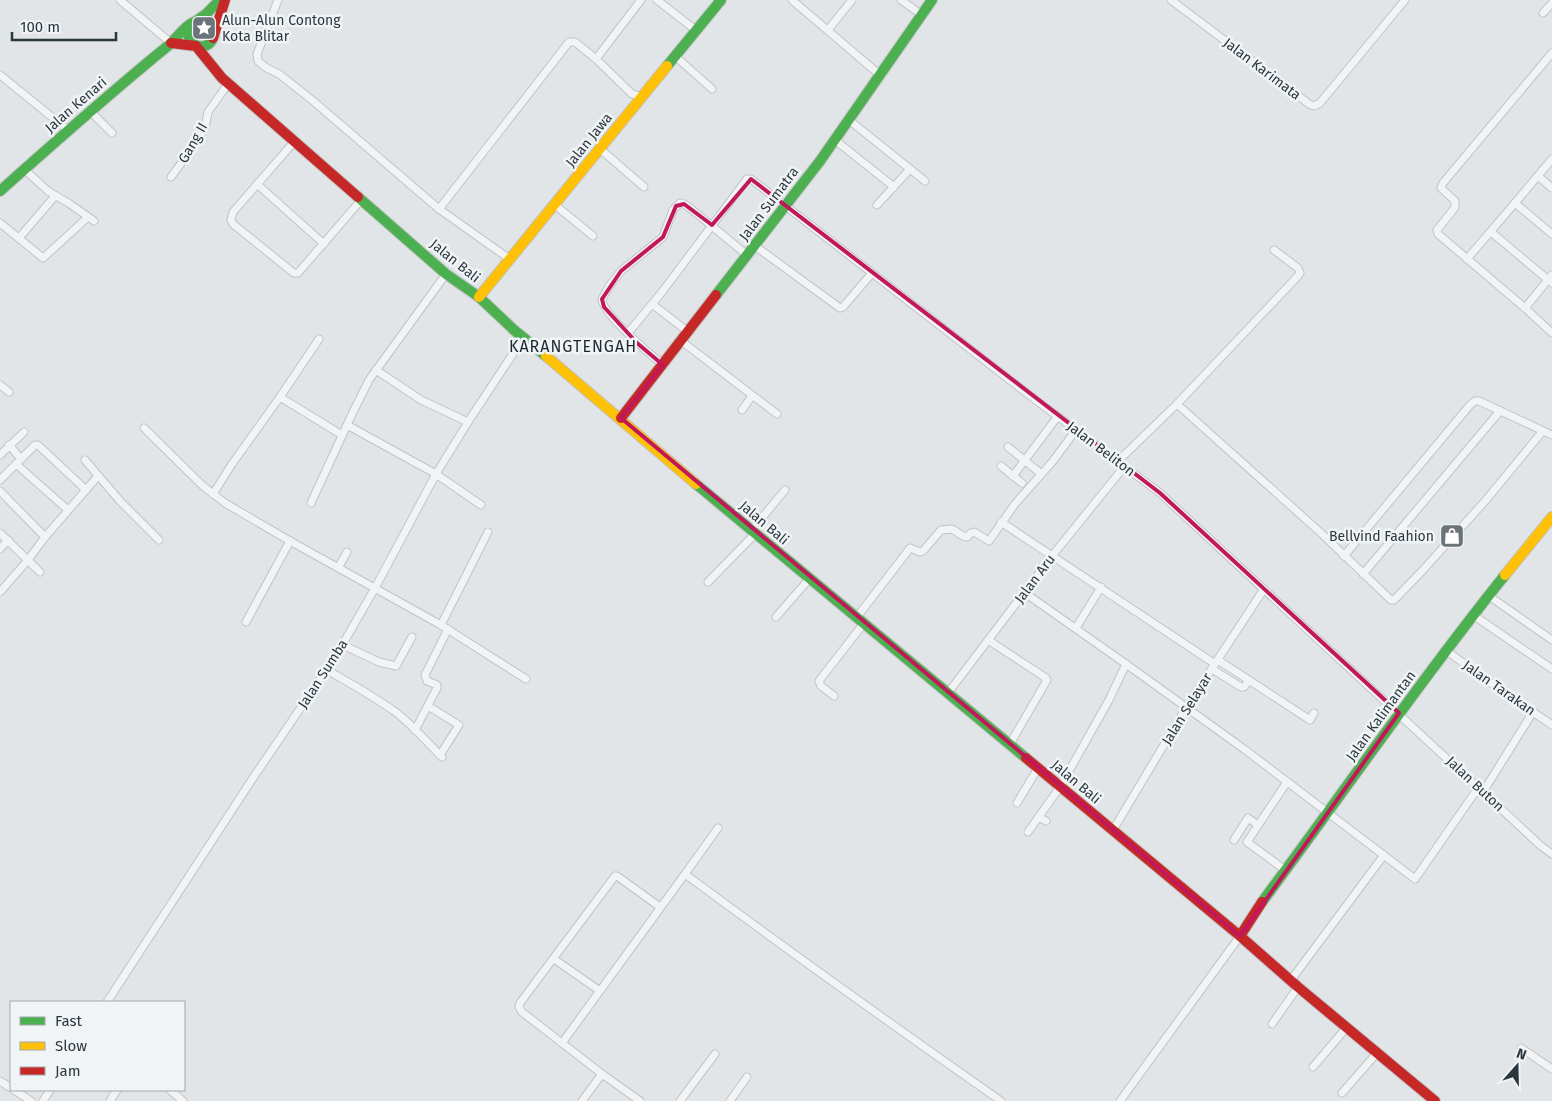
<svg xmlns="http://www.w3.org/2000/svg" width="1552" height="1101" font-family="'Fira Sans',sans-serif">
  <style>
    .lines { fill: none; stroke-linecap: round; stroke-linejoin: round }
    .street-casing { stroke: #c1c3c5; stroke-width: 9 }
    .fast-casing { stroke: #c1c3c5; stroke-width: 12 }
    .slow-casing { stroke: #c1c3c5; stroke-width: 12 }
    .jam-casing { stroke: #c1c3c5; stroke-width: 12 }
    .street { stroke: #f1f3f4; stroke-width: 7 }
    .fast { stroke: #4caf50; stroke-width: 10 }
    .slow { stroke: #ffc107; stroke-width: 10 }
    .jam { stroke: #c62828; stroke-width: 10 }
    .marked { fill: none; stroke: #c2185b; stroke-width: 4; stroke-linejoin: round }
    .labels { text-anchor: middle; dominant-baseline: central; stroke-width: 5; stroke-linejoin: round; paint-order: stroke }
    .poi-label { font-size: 14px; fill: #2b373e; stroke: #f1f4f6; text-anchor: start }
    .street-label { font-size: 14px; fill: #2b373e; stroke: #f1f4f6 }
    .quarter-label { font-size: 16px; letter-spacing: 1px; fill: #1d282f; stroke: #f1f4f6 }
  </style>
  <rect width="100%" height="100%" fill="#e2e5e7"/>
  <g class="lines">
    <defs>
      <g id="street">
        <polyline points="120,0 171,43"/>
        <polyline points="278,0 257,54 258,61 265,67 279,74 312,100 439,209 511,260"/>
        <polyline points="657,0 697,31"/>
        <polyline points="792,0 880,75"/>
        <polyline points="901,0 922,15"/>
        <polyline points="1171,0 1309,104 1314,106 1320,103 1405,0"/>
        <polyline points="1543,13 1552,3"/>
        <polyline points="828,30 852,0"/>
        <polyline points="1552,53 1443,183 1441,188 1455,201 1455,207 1453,210 1437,230 1438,234 1525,308 1552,333"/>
        <polyline points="675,56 712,89"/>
        <polyline points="596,59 641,0"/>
        <polyline points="0,75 68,130"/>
        <polyline points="90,111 112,133"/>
        <polyline points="849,120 925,181"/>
        <polyline points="835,140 894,187"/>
        <polyline points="294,142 233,212 231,220 233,224 290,270 294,273 298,273 362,199"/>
        <polyline points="599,148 644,187"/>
        <polyline points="24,169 48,191 70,204 94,221"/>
        <polyline points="1538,176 1552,188"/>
        <polyline points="171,177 196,143 205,128 208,112 228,84"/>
        <polyline points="257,184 324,244"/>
        <polyline points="1515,203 1552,159"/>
        <polyline points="555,205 593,236"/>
        <polyline points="877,205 910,169"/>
        <polyline points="439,209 569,42 575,42 596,59 632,94 642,97"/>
        <polyline points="0,223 43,258 88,217"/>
        <polyline points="1491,232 1552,283"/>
        <polyline points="19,238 55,196"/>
        <polyline points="755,246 840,308 843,307 872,273"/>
        <polyline points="1467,259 1515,203 1552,234"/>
        <polyline points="652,304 687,331"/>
        <polyline points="1525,308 1552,275"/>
        <polyline points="628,333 662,292 747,179 751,179 1037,401 1160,493 1541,846 1552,854"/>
        <polyline points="680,340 777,414"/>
        <path d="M663 365C650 354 602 314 602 299L610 285 621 271 663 237 673 210 680 203 684 204 690 208 747 255"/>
        <polyline points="376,370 421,400 468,422"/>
        <polyline points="0,385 9,392"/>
        <polyline points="280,397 342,435"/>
        <polyline points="1177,404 1298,276 1300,273 1298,268 1274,250"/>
        <polyline points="742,410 752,396"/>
        <polyline points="347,425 436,474 481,505"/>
        <polyline points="144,428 203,486 225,503 290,541 441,625 526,679"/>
        <polyline points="9,445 21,459"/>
        <polyline points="1008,447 1039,472"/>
        <polyline points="0,455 24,432"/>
        <polyline points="85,460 120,501 159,540"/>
        <polyline points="1118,461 1177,404 1321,533 1391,600 1394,600 1423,570 1486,500 1542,432"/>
        <polyline points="16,464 68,510"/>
        <polyline points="1001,466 1013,476 1058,416"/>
        <polyline points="1013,476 1022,483"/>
        <polyline points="0,480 35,445 38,445 86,490"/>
        <polyline points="0,491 45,537"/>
        <polyline points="213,494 232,464 280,397 319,339"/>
        <polyline points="311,503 353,412 369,380 446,274"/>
        <polyline points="1001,522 1215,664"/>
        <polyline points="751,531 785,490"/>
        <polyline points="0,533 40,572"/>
        <polyline points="0,549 8,540"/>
        <polyline points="1344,556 1470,405 1475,401 1479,401 1552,435"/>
        <polyline points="338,568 347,552"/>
        <polyline points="1363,574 1500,411"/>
        <polyline points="708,582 755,534"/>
        <polyline points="0,592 28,560 45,537 98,476"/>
        <polyline points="1025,593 1126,664 1244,749 1415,879 1478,788"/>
        <polyline points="1489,596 1552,640"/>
        <polyline points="1473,615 1552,669"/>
        <polyline points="776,617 810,578"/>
        <polyline points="857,617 907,552 910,548 920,552 923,551 941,530 952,529 963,536 967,537 971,533 974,532 989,541 1015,504 1053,461 1076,430"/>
        <polyline points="246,622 290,541"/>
        <polyline points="441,625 488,532"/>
        <polyline points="1076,628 1101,587"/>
        <polyline points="988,640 1046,678 1047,680 1010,744"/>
        <polyline points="343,645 379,662 396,666 412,637"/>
        <polyline points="1447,651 1485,679 1552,725"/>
        <polyline points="1218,660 1310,720 1314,713"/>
        <polyline points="1212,669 1241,687 1244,687 1247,683"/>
        <path d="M327 670C350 683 375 697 397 713 413 726 427 742 442 757"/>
        <polyline points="948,693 1052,556 1124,467"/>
        <polyline points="834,696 821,686 819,681 864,623"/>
        <polyline points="428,706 459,725 440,755"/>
        <polyline points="415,730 437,688 437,685 427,681 425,675 448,629"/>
        <polyline points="1483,792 1533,712"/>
        <polyline points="1017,803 1038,768"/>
        <polyline points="1039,817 1046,821"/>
        <polyline points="1113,830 1186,708 1264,589"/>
        <polyline points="1028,832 1060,787 1109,700 1126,664"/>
        <polyline points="1234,840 1248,818 1258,825"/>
        <polyline points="1285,870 1247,842 1287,782"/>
        <polyline points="685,874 718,828"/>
        <polyline points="554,959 600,991"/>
        <polyline points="1291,980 1384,855"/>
        <polyline points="107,1002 255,775 336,656 375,588 436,474 468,422 524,337"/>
        <polyline points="1272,1024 1298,987"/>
        <path d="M562 1043 685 874C789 951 895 1027 1001 1101"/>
        <polyline points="1521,1048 1552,1069"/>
        <polyline points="1313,1067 1347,1027"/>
        <polyline points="602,1074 522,1012 519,1007 520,1003 615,876 617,876 660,907"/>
        <polyline points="0,1081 11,1088"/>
        <polyline points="14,1090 31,1101"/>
        <polyline points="170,1090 183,1101"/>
        <polyline points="1342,1093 1377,1053"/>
        <polyline points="43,1101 50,1090"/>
        <polyline points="110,1101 117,1090"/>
        <polyline points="582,1101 602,1074 640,1101"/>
        <polyline points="680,1101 715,1054"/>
        <polyline points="730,1101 747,1077"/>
        <polyline points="1120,1101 1240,936"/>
      </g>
      <g id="fast">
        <polyline points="192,24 206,14 220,0"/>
        <polyline points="667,66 721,0"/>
        <path d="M0 191C55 142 111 92 169 45 177 38 186 23 198 21 206 20 212 27 214 34 212 46 202 50 192 43 187 36 188 31 192 24"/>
        <polyline points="358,197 446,274 479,297 514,330 546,356"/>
        <polyline points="716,295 820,161 932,0"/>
        <polyline points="696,484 1026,758"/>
        <path d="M1262 902C1343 793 1420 681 1505 575"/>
      </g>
      <g id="slow">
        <polyline points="479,297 667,66"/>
        <polyline points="546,356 696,484"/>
        <polyline points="1505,575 1552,517"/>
      </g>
      <g id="jam">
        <polyline points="213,38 225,0"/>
        <polyline points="171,43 196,46 222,78 358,197"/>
        <polyline points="621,418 716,295"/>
        <polyline points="1026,758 1240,936 1262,902"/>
        <polyline points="1240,936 1298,987 1435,1101"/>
      </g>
    </defs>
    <use href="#street" class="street-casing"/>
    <use href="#fast" class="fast-casing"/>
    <use href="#slow" class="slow-casing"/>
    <use href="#jam" class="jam-casing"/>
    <use href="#street" class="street"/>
    <use href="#fast" class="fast"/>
    <use href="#slow" class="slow"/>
    <use href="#jam" class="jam"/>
  </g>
  <path class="marked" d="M751 179 1160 493 1399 713 1240 936 621 418 663 365 637 343 604 307 602 299 621 271 663 237 676 206 684 204 712 225Z"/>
  <defs>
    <symbol id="sight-square" viewBox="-11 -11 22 22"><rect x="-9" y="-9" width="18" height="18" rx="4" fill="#6b7479" stroke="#f1f4f6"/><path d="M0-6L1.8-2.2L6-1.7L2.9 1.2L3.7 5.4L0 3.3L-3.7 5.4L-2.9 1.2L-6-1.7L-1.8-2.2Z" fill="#fff"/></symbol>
    <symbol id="shop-square" viewBox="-11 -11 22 22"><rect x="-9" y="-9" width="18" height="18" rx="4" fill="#6b7479" stroke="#f1f4f6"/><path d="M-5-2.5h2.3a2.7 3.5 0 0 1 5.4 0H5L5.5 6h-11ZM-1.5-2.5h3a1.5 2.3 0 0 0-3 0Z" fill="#fff"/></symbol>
  </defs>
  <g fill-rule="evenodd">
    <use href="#sight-square" x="190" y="14" width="28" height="28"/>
    <use href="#shop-square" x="1438" y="522" width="28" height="28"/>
  </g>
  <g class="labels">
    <g class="poi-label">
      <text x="222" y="20">Alun-Alun Contong<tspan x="222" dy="16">Kota Blitar</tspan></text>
      <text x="1434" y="536" text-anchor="end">Bellvind Faahion</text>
    </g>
    <g class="street-label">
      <text transform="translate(1262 69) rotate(37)">Jalan Karimata</text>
      <text transform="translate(76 105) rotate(-41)">Jalan Kenari</text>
      <text transform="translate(589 140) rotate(-51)">Jalan Jawa</text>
      <text transform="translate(193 143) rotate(-60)">Gang II</text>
      <text transform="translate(769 204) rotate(-53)">Jalan Sumatra</text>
      <text transform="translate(455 261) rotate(39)">Jalan Bali</text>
      <text transform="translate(1101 449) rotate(37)">Jalan Beliton</text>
      <text transform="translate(764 523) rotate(40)">Jalan Bali</text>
      <text transform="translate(1035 579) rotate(-53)">Jalan Aru</text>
      <text transform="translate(323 674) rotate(-57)">Jalan Sumba</text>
      <text transform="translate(1499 688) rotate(35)">Jalan Tarakan</text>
      <text transform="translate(1187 709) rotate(-58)">Jalan Selayar</text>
      <text transform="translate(1381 716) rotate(-54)">Jalan Kalimantan</text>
      <text transform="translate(1076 782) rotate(40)">Jalan Bali</text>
      <text transform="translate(1475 784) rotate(43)">Jalan Buton</text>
    </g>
    <g class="quarter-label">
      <text x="573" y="346">KARANGTENGAH</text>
    </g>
  </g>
  <rect x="10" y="1001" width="175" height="90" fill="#f1f4f6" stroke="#a2a8ac"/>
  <rect x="20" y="1017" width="25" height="8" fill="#4caf50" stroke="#a2a8ac"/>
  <text x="55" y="1026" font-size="15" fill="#2b373e">Fast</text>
  <rect x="20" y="1042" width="25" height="8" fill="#ffc107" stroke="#a2a8ac"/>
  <text x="55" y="1051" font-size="15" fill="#2b373e">Slow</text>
  <rect x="20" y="1067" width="25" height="8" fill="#c62828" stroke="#a2a8ac"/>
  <text x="55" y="1076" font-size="15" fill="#2b373e">Jam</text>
  <g transform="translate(1517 1066) rotate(20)" stroke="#f1f4f6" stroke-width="4" paint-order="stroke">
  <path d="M0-4L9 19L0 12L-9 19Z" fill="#2b373e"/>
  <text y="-8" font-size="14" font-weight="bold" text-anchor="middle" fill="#2b373e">N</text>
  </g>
  <path d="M12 32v8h104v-8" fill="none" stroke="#2b373e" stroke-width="2.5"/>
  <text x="20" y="32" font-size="15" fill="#2b373e" stroke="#f1f4f6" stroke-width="4" paint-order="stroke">100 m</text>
</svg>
